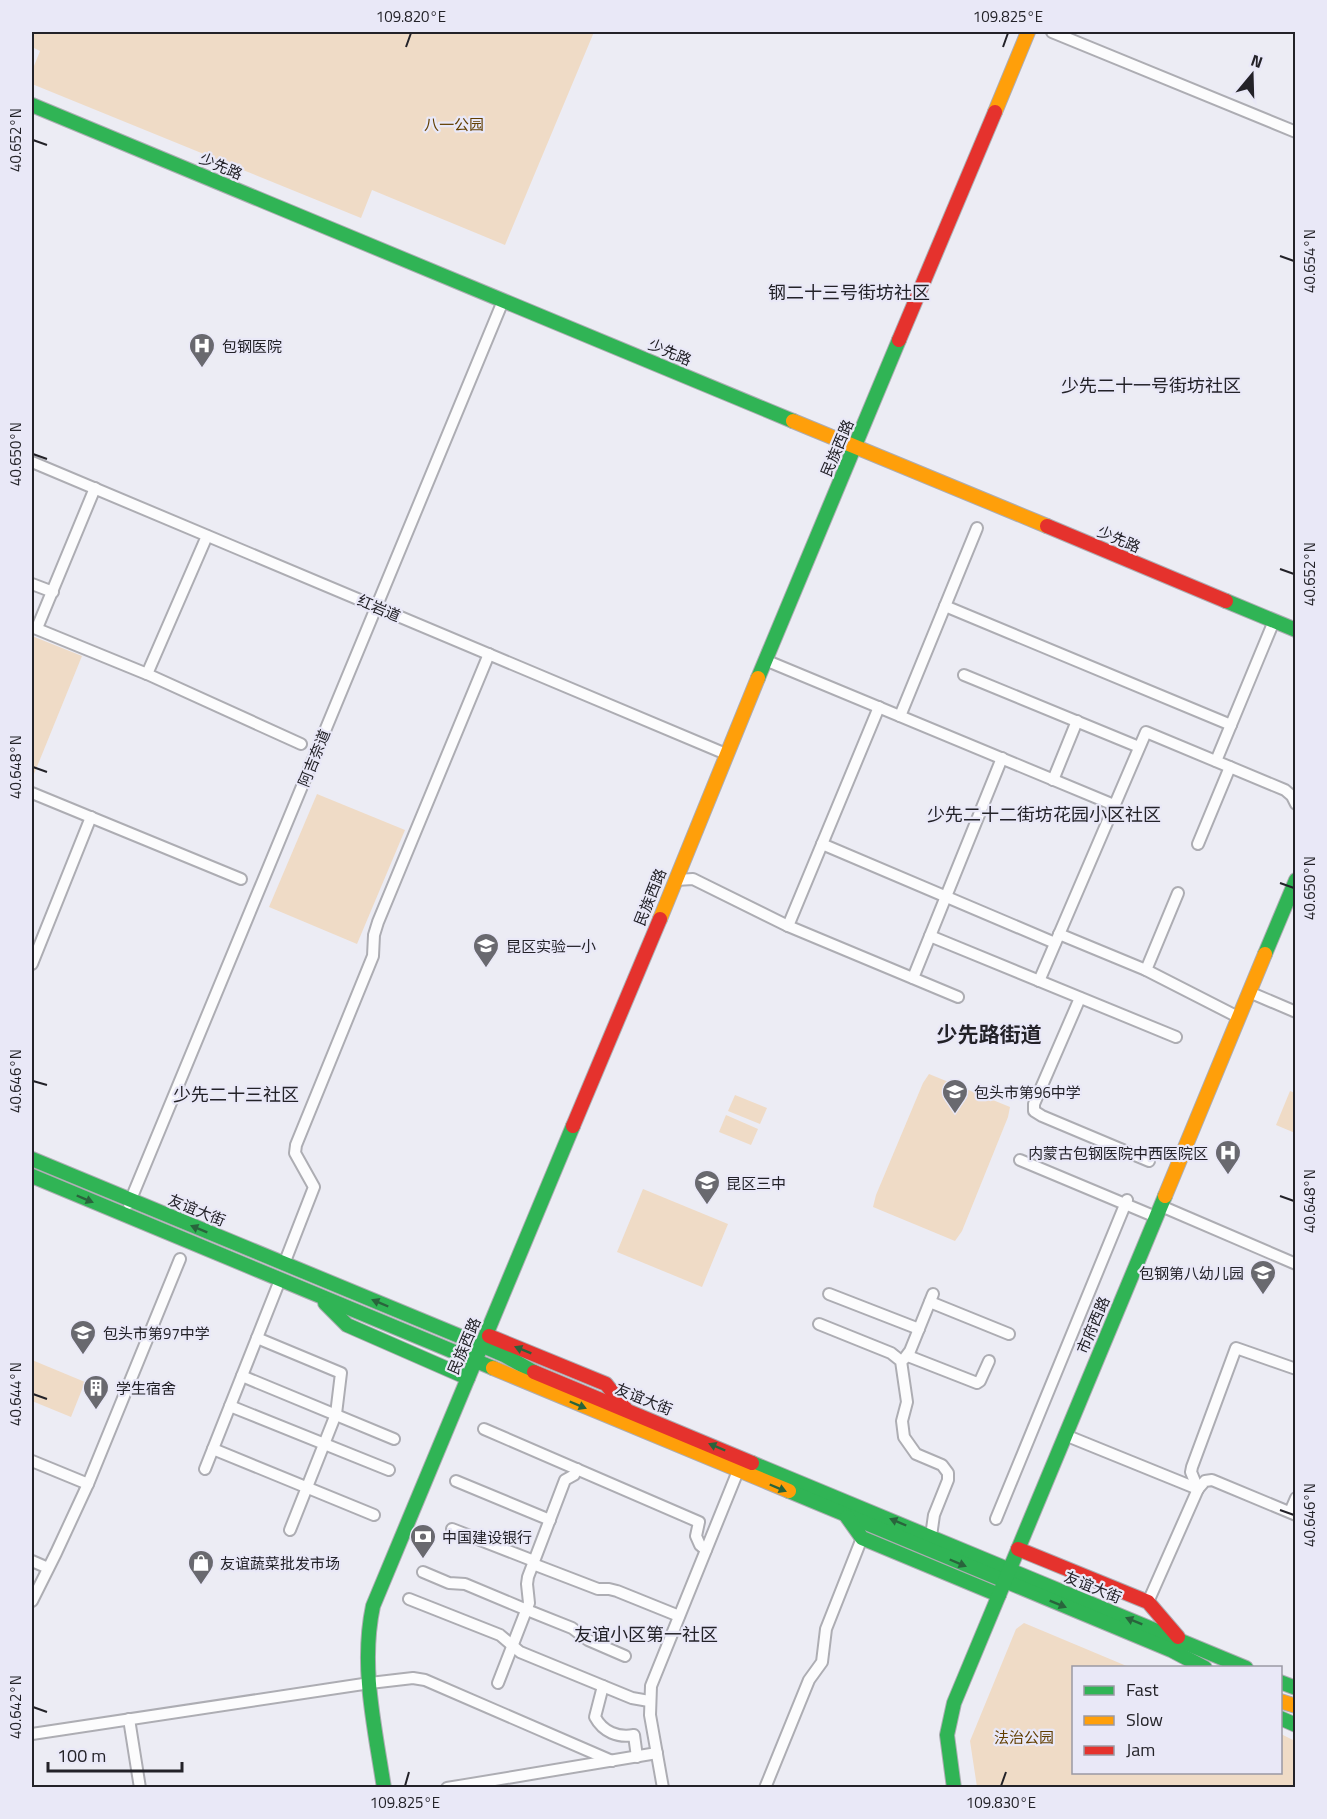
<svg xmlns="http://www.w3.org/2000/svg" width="1327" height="1819" font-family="'Titillium Web','Noto Sans SC',sans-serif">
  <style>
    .green { fill: #efdbc6 }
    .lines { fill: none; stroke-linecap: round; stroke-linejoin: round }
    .street-casing { stroke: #adadb3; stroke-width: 14 }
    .fast-casing { stroke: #adadb3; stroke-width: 16 }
    .slow-casing { stroke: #adadb3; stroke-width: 16 }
    .jam-casing { stroke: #adadb3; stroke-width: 16 }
    .street { stroke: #fcfcfd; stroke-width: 10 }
    .fast { stroke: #30b455; stroke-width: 14 }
    .slow { stroke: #ff9f0a; stroke-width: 14 }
    .jam { stroke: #e5322d; stroke-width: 14 }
    .oneway { fill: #29643c }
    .ticks { fill: none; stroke: #232228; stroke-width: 2 }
    .labels { text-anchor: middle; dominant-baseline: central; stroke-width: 4.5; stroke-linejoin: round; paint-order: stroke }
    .park-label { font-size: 15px; fill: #623e00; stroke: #e9e8f7 }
    .street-label { font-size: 15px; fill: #232228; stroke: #e9e8f7 }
    .poi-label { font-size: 15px; fill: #232228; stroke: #e9e8f7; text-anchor: start }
    .quarter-label { font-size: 18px; fill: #232228; stroke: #e9e8f7 }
    .district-label { font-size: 21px; font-weight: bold; fill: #232228; stroke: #e9e8f7 }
    .neatline { fill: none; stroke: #232228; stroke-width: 2 }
    .ticks-label { font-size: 15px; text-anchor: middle; fill: #232228 }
  </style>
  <rect width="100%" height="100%" fill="#ececf4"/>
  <g class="green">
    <polygon points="32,32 594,32 505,245 372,190 361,218 32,84 32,71 40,51 32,47"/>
    <polygon points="32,636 82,656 32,779"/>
    <polygon points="317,794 405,830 357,944 269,907"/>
    <polygon points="929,1074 1010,1107 1008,1117 962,1231 955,1241 873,1207 876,1195 923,1083"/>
    <polygon points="1290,1091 1295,1093 1295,1133 1276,1125"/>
    <polygon points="735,1095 767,1108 760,1124 728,1111"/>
    <polygon points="726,1115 758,1129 751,1145 719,1132"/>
    <polygon points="643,1189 728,1224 702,1287 617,1252"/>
    <polygon points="32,1360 85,1382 71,1417 32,1401"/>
    <polygon points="1024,1623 1129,1667 1074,1668 1074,1772 1280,1772 1281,1734 1295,1741 1295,1787 977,1787 970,1741 1016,1629"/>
  </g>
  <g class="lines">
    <defs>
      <g id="street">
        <polyline points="1052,32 1296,132"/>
        <polyline points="32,462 726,754"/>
        <polyline points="32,584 53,592"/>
        <polyline points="945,606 1231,725"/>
        <polyline points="32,627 147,674 301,744"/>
        <polyline points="37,628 95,488"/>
        <polyline points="765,660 1114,805"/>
        <polyline points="147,674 207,536"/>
        <polyline points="964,675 1139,747"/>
        <polyline points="900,716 977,528"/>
        <polyline points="1216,761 1274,621"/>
        <polyline points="1053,780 1077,721"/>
        <polyline points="32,793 241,879"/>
        <polyline points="822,844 1055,943"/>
        <polyline points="1198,844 1230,767"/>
        <polyline points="676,880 693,879 788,926 958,997"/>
        <polyline points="788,926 879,707"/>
        <polyline points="1059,934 1146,970 1238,1017"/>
        <polyline points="930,936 1176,1037"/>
        <polyline points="32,964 91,817"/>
        <polyline points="1146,970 1178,893"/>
        <polyline points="913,978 1002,758"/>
        <polyline points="1039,981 1146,732 1285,790 1292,796 1296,804"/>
        <polyline points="1249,992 1296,1012"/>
        <polyline points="1080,998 1034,1104 1034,1111 1042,1116 1149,1161"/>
        <polyline points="1020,1160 1156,1217"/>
        <polyline points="129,1204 503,301"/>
        <polyline points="1161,1206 1296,1264"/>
        <polyline points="284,1264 314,1187 295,1153 296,1145 373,956 374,935 378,922 489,654"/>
        <polyline points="829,1294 919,1329"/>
        <polyline points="930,1302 1009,1334"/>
        <polyline points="819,1324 891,1353 901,1361 907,1402 902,1421 904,1437 916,1454 942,1465 948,1473 948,1480 934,1515 931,1536"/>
        <polyline points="257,1338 341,1373 336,1414 290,1530"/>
        <polyline points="908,1356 977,1383 980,1381 989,1361"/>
        <polyline points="904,1359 910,1351 933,1294"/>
        <polyline points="242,1376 394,1439"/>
        <polyline points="230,1406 389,1470"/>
        <polyline points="484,1429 699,1522 696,1536 700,1545 706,1550"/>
        <polyline points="1065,1435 1198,1489"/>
        <polyline points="213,1449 374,1515"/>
        <polyline points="32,1461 88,1484"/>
        <polyline points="205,1469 280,1280"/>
        <polyline points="456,1481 550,1520"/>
        <polyline points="1198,1489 1191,1472 1192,1467 1236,1348 1296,1369"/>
        <polyline points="1290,1512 1296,1498"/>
        <polyline points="996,1519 1127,1200"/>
        <polyline points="452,1529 534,1561"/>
        <polyline points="32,1561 48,1568"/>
        <polyline points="533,1564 598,1589 609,1589 617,1591 679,1616"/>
        <polyline points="423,1572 449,1583 465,1584 527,1610 572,1628 588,1640 625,1656"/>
        <polyline points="409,1599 500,1635 520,1652 632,1698 649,1701"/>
        <polyline points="32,1601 56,1553 88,1484 180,1259"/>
        <polyline points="1148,1602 1198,1489 1205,1481 1212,1480 1296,1515"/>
        <polyline points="498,1683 529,1603 527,1584 528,1577 565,1480 574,1475 577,1469"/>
        <path d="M603 1686 595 1717C603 1732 618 1738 634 1735L637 1757"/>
        <polyline points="129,1719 140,1788"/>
        <polyline points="32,1734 370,1683 413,1678 425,1680 612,1761"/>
        <polyline points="447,1788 657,1753"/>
        <polyline points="663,1788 650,1715 651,1686 738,1471"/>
        <polyline points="765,1788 809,1680 822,1662 826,1629 862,1538"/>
      </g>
      <g id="fast">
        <polyline points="32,105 793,421"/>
        <polyline points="1226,601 1296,630"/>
        <polyline points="758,678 899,340"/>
        <polyline points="1265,954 1296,880"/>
        <polyline points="32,1159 481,1345 504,1355 534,1372"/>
        <polyline points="32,1176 493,1368"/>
        <polyline points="325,1303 347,1325 468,1378"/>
        <polyline points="752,1463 1246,1668"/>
        <polyline points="789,1491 1171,1650 1205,1668"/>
        <polyline points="847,1517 862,1538 999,1595"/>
        <polyline points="1280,1682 1296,1688"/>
        <polyline points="1280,1718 1296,1725"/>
        <path d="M384 1788C375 1728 360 1667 373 1606L573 1126"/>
        <polyline points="954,1788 947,1735 954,1703 1165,1196"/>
      </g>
      <g id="slow">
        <polyline points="995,112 1028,32"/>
        <polyline points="793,421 1047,526"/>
        <polyline points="660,919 758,678"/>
        <polyline points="1165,1196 1265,954"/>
        <polyline points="493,1368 789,1491"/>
        <polyline points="1280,1701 1296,1706"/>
      </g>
      <g id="jam">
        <polyline points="899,340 995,112"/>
        <polyline points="1047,526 1226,601"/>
        <polyline points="573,1126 660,919"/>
        <polyline points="489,1336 606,1384 625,1408"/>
        <polyline points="534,1372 752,1463"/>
        <polyline points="1018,1549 1148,1602 1178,1637"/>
      </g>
    </defs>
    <use href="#street" class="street-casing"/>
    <use href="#fast" class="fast-casing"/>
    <use href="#slow" class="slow-casing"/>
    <use href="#jam" class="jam-casing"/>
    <use href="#street" class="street"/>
    <use href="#fast" class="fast"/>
    <use href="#slow" class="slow"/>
    <use href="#jam" class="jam"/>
  </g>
  <defs><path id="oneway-solid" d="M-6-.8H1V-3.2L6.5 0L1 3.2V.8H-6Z" transform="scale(1.5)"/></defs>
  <g class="oneway">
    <use href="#oneway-solid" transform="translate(85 1199) rotate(23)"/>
    <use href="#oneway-solid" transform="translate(199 1229) rotate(-158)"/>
    <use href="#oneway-solid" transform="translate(380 1303) rotate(-157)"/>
    <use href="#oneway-solid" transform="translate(523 1350) rotate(-158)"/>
    <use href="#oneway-solid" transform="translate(578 1405) rotate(23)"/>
    <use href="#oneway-solid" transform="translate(717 1447) rotate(-157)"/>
    <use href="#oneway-solid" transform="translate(778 1488) rotate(23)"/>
    <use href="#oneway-solid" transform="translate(898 1522) rotate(-157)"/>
    <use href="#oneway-solid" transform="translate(958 1563) rotate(23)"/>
    <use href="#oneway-solid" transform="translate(1058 1604) rotate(22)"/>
    <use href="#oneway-solid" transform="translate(1134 1621) rotate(-158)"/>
  </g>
  <path class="ticks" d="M406 47 411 33M1003 47 1008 33M33 140 47 145M1280 256 1294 261M33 454 47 459M1280 569 1294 574M33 767 47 772M1280 883 1294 888M33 1081 47 1085M1280 1196 1294 1201M33 1394 47 1399M1280 1510 1294 1515M33 1707 47 1712M405 1786 409 1772M1001 1786 1006 1772"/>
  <defs>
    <symbol id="hospital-pin" viewBox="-11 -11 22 30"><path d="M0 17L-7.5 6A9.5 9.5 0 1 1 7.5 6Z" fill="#69696f" stroke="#e9e8f7"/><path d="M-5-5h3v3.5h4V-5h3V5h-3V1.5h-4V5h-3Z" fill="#fff"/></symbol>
    <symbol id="school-pin" viewBox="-11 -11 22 30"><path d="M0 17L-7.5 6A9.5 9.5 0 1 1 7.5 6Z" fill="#69696f" stroke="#e9e8f7"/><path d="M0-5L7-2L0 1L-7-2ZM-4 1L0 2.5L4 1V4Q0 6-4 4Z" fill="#fff"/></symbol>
    <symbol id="building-pin" viewBox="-11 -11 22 30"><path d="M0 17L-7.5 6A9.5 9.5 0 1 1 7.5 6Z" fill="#69696f" stroke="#e9e8f7"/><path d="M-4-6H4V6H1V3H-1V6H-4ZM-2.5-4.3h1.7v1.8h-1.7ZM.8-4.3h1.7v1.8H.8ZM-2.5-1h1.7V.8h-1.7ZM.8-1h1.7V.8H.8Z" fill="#fff"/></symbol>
    <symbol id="bank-pin" viewBox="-11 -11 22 30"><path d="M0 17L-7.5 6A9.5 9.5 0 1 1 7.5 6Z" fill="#69696f" stroke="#e9e8f7"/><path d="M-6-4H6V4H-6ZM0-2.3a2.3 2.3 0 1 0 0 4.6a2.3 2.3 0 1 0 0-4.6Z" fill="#fff"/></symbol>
    <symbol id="shop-pin" viewBox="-11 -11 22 30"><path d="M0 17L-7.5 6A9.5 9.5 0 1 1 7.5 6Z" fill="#69696f" stroke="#e9e8f7"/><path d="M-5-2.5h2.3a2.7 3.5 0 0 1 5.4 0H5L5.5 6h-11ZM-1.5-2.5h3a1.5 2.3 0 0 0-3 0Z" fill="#fff"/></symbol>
  </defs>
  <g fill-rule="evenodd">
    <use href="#hospital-pin" x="187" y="331" width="30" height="40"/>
    <use href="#school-pin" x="471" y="931" width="30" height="40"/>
    <use href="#school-pin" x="940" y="1077" width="30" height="40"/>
    <use href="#hospital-pin" x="1213" y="1138" width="30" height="40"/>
    <use href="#school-pin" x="692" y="1168" width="30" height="40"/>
    <use href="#school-pin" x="1248" y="1258" width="30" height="40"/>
    <use href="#school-pin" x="68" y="1318" width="30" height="40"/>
    <use href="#building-pin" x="81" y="1373" width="30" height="40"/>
    <use href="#bank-pin" x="408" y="1522" width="30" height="40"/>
    <use href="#shop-pin" x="186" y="1548" width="30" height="40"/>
  </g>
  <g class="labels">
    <g class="park-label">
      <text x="454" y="124">八一公园</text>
      <text x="1024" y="1737">法治公园</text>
    </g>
    <g class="street-label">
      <text transform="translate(221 166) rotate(23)">少先路</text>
      <text transform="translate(670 352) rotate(23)">少先路</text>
      <text transform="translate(837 448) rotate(-67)">民族西路</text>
      <text transform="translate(1119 539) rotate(23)">少先路</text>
      <text transform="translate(379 608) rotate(23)">红岩道</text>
      <text transform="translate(314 758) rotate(-68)">阿吉奈道</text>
      <text transform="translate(650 897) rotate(-68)">民族西路</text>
      <text transform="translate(197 1210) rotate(22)">友谊大街</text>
      <text transform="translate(1093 1325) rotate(-67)">市府西路</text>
      <text transform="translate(464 1346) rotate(-67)">民族西路</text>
      <text transform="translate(644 1399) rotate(22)">友谊大街</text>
      <text transform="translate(1093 1587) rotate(22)">友谊大街</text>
    </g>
    <g class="poi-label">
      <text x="222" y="346">包钢医院</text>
      <text x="506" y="946">昆区实验一小</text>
      <text x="974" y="1092">包头市第96中学</text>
      <text x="1208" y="1153" text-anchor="end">内蒙古包钢医院中西医院区</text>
      <text x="726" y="1183">昆区三中</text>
      <text x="1244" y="1273" text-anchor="end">包钢第八幼儿园</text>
      <text x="103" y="1333">包头市第97中学</text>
      <text x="116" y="1388">学生宿舍</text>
      <text x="442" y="1537">中国建设银行</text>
      <text x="220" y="1563">友谊蔬菜批发市场</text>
    </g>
    <g class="quarter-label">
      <text x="849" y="292">钢二十三号街坊社区</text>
      <text x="1151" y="385">少先二十一号街坊社区</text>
      <text x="1044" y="814">少先二十二街坊花园小区社区</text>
      <text x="236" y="1094">少先二十三社区</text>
      <text x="646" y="1634">友谊小区第一社区</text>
    </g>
    <g class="district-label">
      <text x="989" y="1034">少先路街道</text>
    </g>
  </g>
  <rect width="1327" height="1819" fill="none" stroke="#e9e8f7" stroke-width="66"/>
  <rect x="1072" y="1666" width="210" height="108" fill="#e9e8f7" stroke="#9a99a4" stroke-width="1.5"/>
  <rect x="1084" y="1686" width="30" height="9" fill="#30b455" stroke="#9a99a4" stroke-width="1.5"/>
  <text x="1126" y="1696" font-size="18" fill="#232228">Fast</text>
  <rect x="1084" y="1716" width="30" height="9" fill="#ff9f0a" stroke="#9a99a4" stroke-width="1.5"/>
  <text x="1126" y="1726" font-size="18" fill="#232228">Slow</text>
  <rect x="1084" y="1746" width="30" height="9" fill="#e5322d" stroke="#9a99a4" stroke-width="1.5"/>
  <text x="1126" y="1756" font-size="18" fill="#232228">Jam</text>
  <g transform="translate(1252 75) rotate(19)" stroke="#e9e8f7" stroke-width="4.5" paint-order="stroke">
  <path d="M0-4.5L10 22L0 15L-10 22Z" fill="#232228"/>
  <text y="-9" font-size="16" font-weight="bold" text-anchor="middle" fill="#232228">N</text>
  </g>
  <path d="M48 1762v9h134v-9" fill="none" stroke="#232228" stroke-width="3"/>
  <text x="57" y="1762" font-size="18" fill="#232228" stroke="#e9e8f7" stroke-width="4.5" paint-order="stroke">100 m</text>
  <rect x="33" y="33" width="1261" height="1753" class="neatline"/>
  <g class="ticks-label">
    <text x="411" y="22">109.820°E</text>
    <text x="1008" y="22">109.825°E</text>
    <text transform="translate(16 140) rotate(-90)" y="5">40.652°N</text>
    <text transform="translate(1310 261) rotate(-90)" y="5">40.654°N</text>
    <text transform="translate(16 454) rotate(-90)" y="5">40.650°N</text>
    <text transform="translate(1310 574) rotate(-90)" y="5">40.652°N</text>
    <text transform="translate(16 767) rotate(-90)" y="5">40.648°N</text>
    <text transform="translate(1310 888) rotate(-90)" y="5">40.650°N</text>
    <text transform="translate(16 1081) rotate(-90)" y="5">40.646°N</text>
    <text transform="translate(1310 1201) rotate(-90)" y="5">40.648°N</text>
    <text transform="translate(16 1394) rotate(-90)" y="5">40.644°N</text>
    <text transform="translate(1310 1515) rotate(-90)" y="5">40.646°N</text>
    <text transform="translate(16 1707) rotate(-90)" y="5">40.642°N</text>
    <text x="405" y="1808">109.825°E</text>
    <text x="1001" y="1808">109.830°E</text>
  </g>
</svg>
